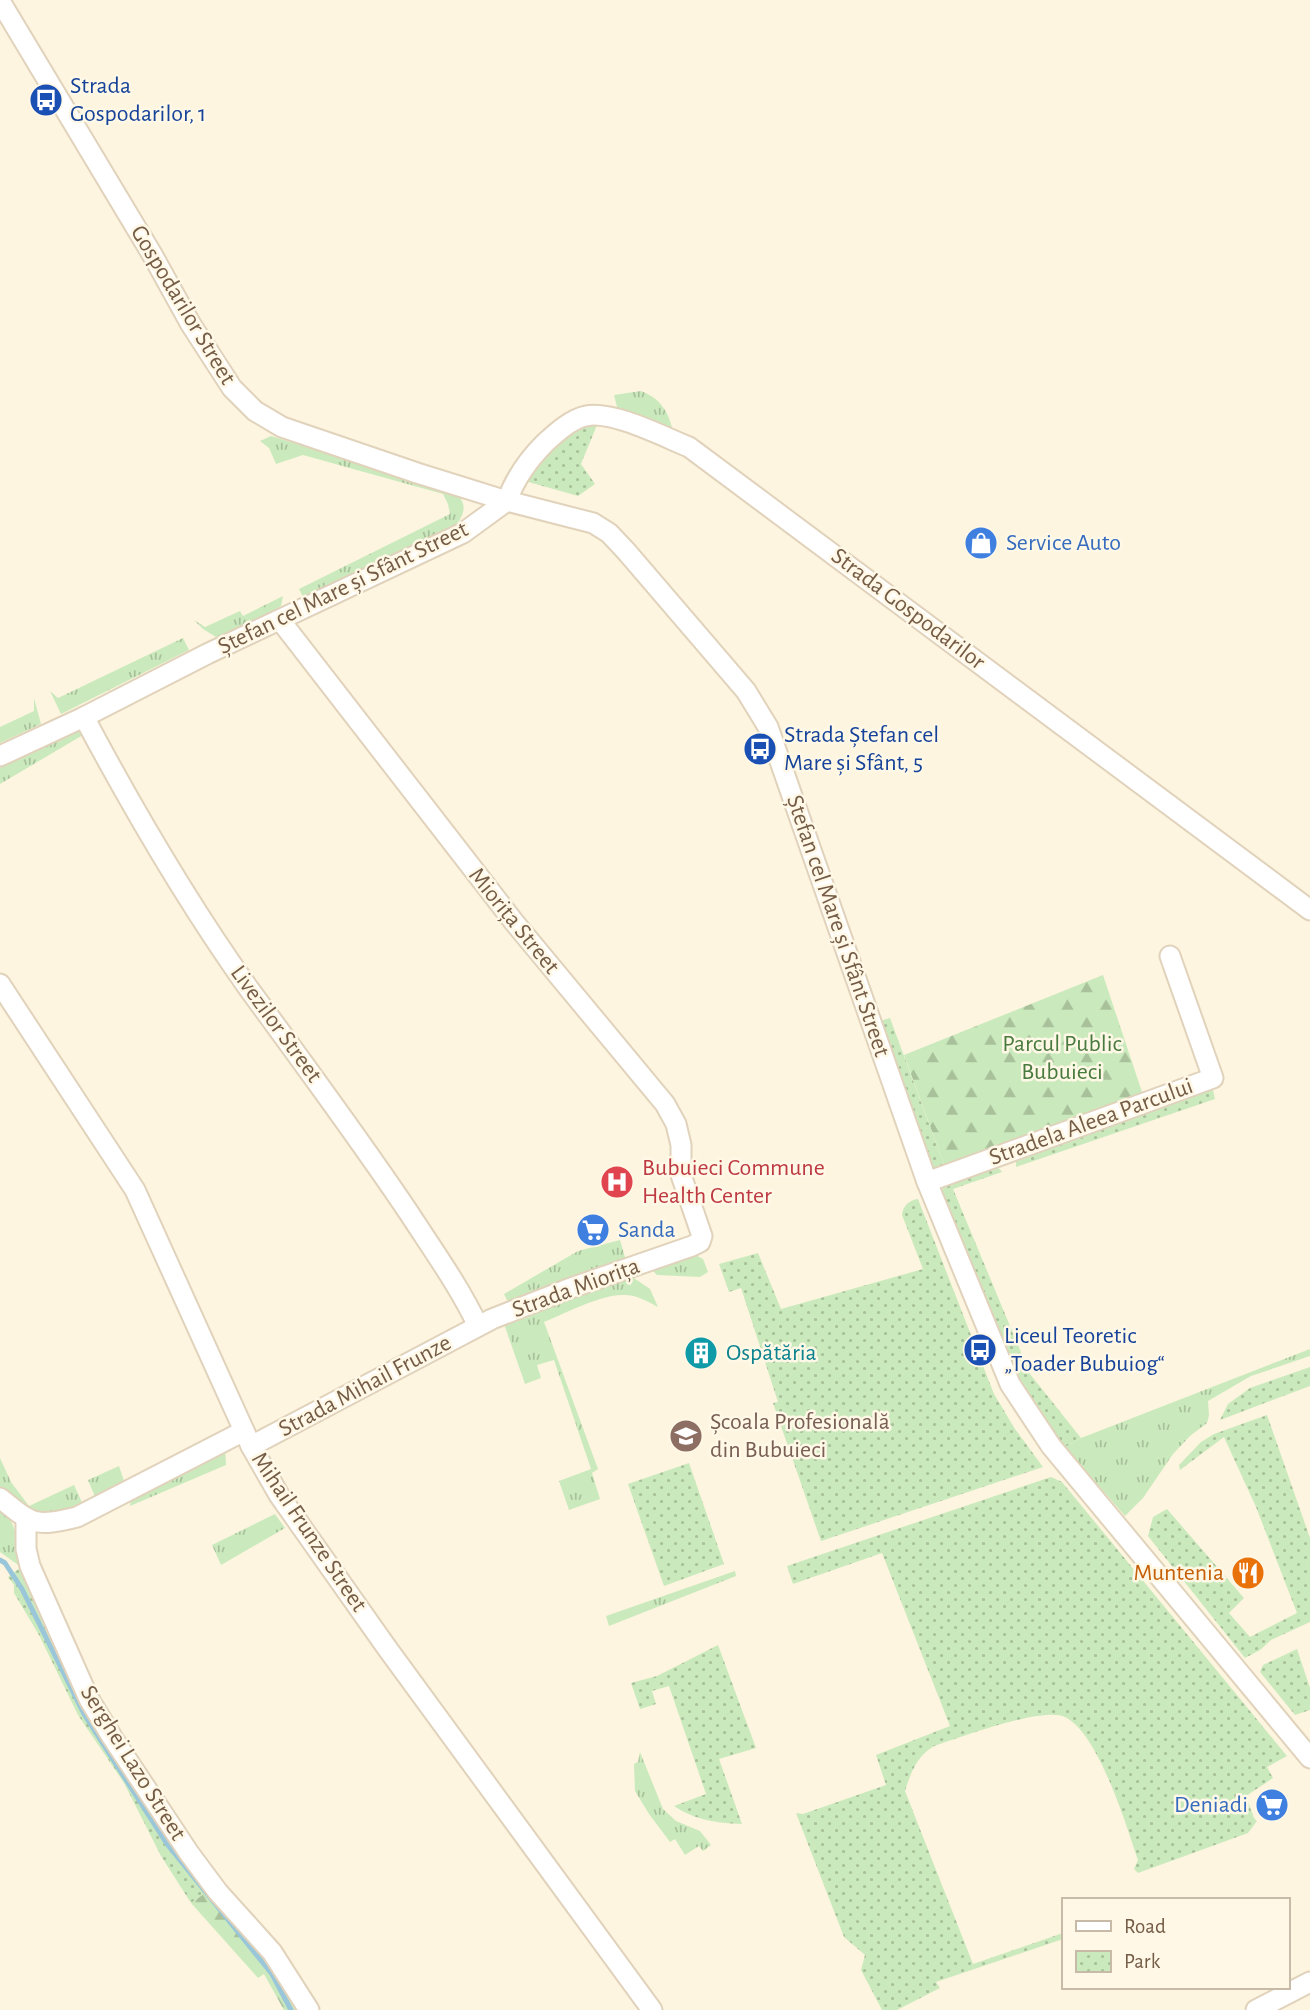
<svg xmlns="http://www.w3.org/2000/svg" width="1310" height="2010" font-family="'Alegreya Sans',sans-serif">
  <style>
    .grass { fill: url(#grass-tufts) }
    .forest { fill: url(#forest-firs) }
    .park { fill: url(#park-dots) }
    .lines { fill: none; stroke-linecap: round; stroke-linejoin: round }
    .stream { stroke: #99c6d9; stroke-width: 5 }
    .minor-casing { stroke: #e1d2bb; stroke-width: 23 }
    .minor { stroke: #fff; stroke-width: 19 }
    .labels { text-anchor: middle; dominant-baseline: central; stroke-width: 5; stroke-linejoin: round; paint-order: stroke }
    .transit-label { font-size: 24px; fill: #164399; stroke: #fff8e6; text-anchor: start }
    .street-label { font-size: 24px; fill: #745c46; stroke: #fff8e6 }
    .shop-label { font-size: 24px; fill: #366cbe; stroke: #fff8e6; text-anchor: start }
    .park-label { font-size: 24px; fill: #487a3e; stroke: #fff8e6 }
    .health-label { font-size: 24px; fill: #be3a42; stroke: #fff8e6; text-anchor: start }
    .culture-label { font-size: 24px; fill: #0d838f; stroke: #fff8e6; text-anchor: start }
    .education-label { font-size: 24px; fill: #785e54; stroke: #fff8e6; text-anchor: start }
    .food-label { font-size: 24px; fill: #c56008; stroke: #fff8e6; text-anchor: end }
  </style>
  <defs>
    <pattern id="grass-tufts" width="24" height="20" patternUnits="userSpaceOnUse" patternTransform="scale(1.75)"><rect width="24" height="20" fill="#caeabd"/><path d="M3 7l-1-3M5 7V3M7 7l1-3M15 17l-1-3M17 17v-4M19 17l1-3" fill="none" stroke="#a9c19b"/></pattern>
    <pattern id="forest-firs" width="22" height="20" patternUnits="userSpaceOnUse" patternTransform="scale(1.75)"><rect width="22" height="20" fill="#caeabd"/><path d="M5 1l3.5 6h-7zM16 11l3.5 6h-7z" fill="#a9c19b"/></pattern>
    <pattern id="park-dots" width="8" height="8" patternUnits="userSpaceOnUse" patternTransform="scale(1.75)"><rect width="8" height="8" fill="#caeabd"/><path d="M2 2h.1M6 6h.1" fill="none" stroke="#a9c19b" stroke-width="1.8" stroke-linecap="round"/></pattern>
  </defs>
  <rect width="100%" height="100%" fill="#fdf5df"/>
  <g class="grass">
    <path d="M641 391C660 398 669 412 673 432L618 411 614 395Z"/>
    <path d="M271 436 454 492C468 503 465 513 456 526L303 597 299 589 450 514 448 504 443 494 303 455 276 464 269 448 260 441Z"/>
    <polygon points="283,596 281,606 259,620 216,637 203,629 194,620 205,627 240,611 243,616"/>
    <polygon points="183,638 189,650 61,714 50,691 58,698"/>
    <polygon points="34,698 41,724 0,743 0,727 34,711"/>
    <polygon points="77,725 83,735 0,784 0,763"/>
    <polygon points="620,1240 625,1257 622,1264 510,1306 504,1294 578,1251"/>
    <polygon points="692,1253 703,1259 708,1272 700,1277 657,1275 653,1271 656,1267"/>
    <path d="M628 1274 650 1289 658 1307C647 1301 635 1294 622 1295 600 1295 566 1313 544 1322L598 1469 592 1473 600 1499 569 1510 559 1481 591 1469 554 1360 537 1365 541 1378 525 1384 503 1321Z"/>
    <polygon points="1310,1349 1310,1356 1251,1376 1208,1401 1209,1415 1207,1423 1190,1436 1173,1454 1143,1498 1125,1516 1065,1447 1081,1438"/>
    <polygon points="225,1448 226,1465 130,1506 131,1500"/>
    <polygon points="0,1458 11,1482 29,1506 74,1485 85,1509 67,1516 24,1512 0,1488"/>
    <polygon points="119,1466 126,1487 98,1504 88,1480"/>
    <path d="M0 1508C18 1523 18 1545 21 1567L0 1552Z"/>
    <polygon points="275,1514 285,1528 221,1565 212,1545"/>
    <polygon points="735,1571 736,1576 609,1626 606,1616"/>
    <polygon points="640,1752 663,1809 676,1821 700,1831 711,1845 703,1851 699,1846 685,1855 675,1839 670,1842 649,1814 635,1791 634,1764 638,1762"/>
  </g>
  <g class="forest">
    <polygon points="1103,975 1143,1095 945,1167 904,1055"/>
    <polygon points="209,1890 266,1954 304,2010 284,2010 264,1974 258,1978 191,1903"/>
  </g>
  <g class="park">
    <path d="M592 422 597 425 581 464 595 484 578 496 525 481C544 451 561 438 592 422Z"/>
    <polygon points="890,1018 945,1167 933,1171 880,1021"/>
    <polygon points="1208,1088 1213,1090 1215,1099 1016,1167 1016,1159"/>
    <polygon points="994,1162 1002,1172 953,1189 1030,1374 1081,1438 1065,1447 1046,1422 1012,1366 943,1192 942,1185"/>
    <path d="M918 1199 994 1394 1015 1429 1043 1467 821 1541 773 1403 778 1402 741 1288 729 1292 719 1264 758 1253 781 1309 923 1269 902 1215C903 1206 909 1200 918 1199Z"/>
    <polygon points="1310,1367 1310,1386 1220,1420 1228,1404 1250,1388"/>
    <polygon points="1267,1415 1310,1538 1310,1622 1271,1640 1260,1650 1245,1658 1148,1536 1153,1517 1167,1509 1244,1598 1229,1613 1250,1637 1297,1613 1256,1507 1224,1437 1180,1470 1179,1465 1201,1442 1214,1434"/>
    <polygon points="689,1463 724,1564 664,1586 628,1484"/>
    <path d="M1051 1477 1062 1482 1287 1756 1267 1767 1273 1778 1246 1796 1254 1818 1257 1821 1248 1833 1138 1873 1134 1869 1138 1860C1126 1825 1099 1734 1065 1717 1043 1706 959 1738 934 1746 917 1756 911 1772 905 1791L973 1964 1063 1933V1939L936 1982 940 1988 897 2010H882L861 1970 865 1955 844 1937 796 1813 803 1814 886 1785 876 1755 950 1726 882 1553 793 1584 787 1566Z"/>
    <polygon points="21,1567 209,1890 191,1903 161,1856 124,1783 78,1715 39,1635 14,1593 14,1585 8,1577"/>
    <path d="M718 1645 756 1748 719 1759 742 1824C716 1823 695 1820 674 1806L706 1794 669 1686 652 1691 656 1704 640 1709 631 1683 657 1676Z"/>
    <polygon points="1297,1649 1310,1688 1310,1710 1295,1715 1260,1672 1263,1665"/>
  </g>
  <g class="lines">
    <polyline class="stream" points="0,1560 5,1563 22,1589 84,1714 167,1844 272,1974 291,2010"/>
    <defs>
      <g id="minor">
        <polyline points="0,1 153,256 190,323 232,388 255,411 282,427 417,473 507,501 593,523 609,533 626,551 746,691 768,727 927,1182 1010,1384 1051,1446 1310,1758"/>
        <path d="M507 501C515 478 527 461 545 443 556 433 571 419 586 416 612 410 664 437 689 447L1310 910"/>
        <path d="M84 717C134 811 187 902 249 989 303 1063 358 1137 409 1213 433 1250 459 1286 478 1326"/>
        <polyline points="0,756 84,717 207,654 463,533 507,501"/>
        <polyline points="0,984 135,1190 251,1446 279,1495 387,1648 652,2010"/>
        <polyline points="927,1182 1213,1078 1170,956"/>
        <polyline points="251,1446 492,1319 568,1289 692,1246 700,1242 702,1236 681,1175 681,1145 676,1124 665,1104 514,922 280,620"/>
        <path d="M0 1498C33 1525 35 1527 77 1517L244 1431"/>
        <polyline points="26,1520 26,1549 30,1566 89,1699 112,1737 189,1853 218,1892 272,1952 309,2010"/>
        <polyline points="1256,2010 1310,1982"/>
      </g>
    </defs>
    <use href="#minor" class="minor-casing"/>
    <use href="#minor" class="minor"/>
  </g>
  <defs>
    <symbol id="bus-disc" viewBox="-11 -11 22 22"><circle r="9.5" fill="#1a4fb4" stroke="#fff8e6"/><path d="M-5-6H5V4H4V6H2V4H-2V6H-4V4H-5ZM-3.5-4V0h7V-4ZM-3.5 1.2v1.5H-2V1.2ZM2 1.2v1.5H3.5V1.2Z" fill="#fff"/></symbol>
    <symbol id="shop-disc" viewBox="-11 -11 22 22"><circle r="9.5" fill="#3f7fe0" stroke="#fff8e6"/><path d="M-5-2.5h2.3a2.7 3.5 0 0 1 5.4 0H5L5.5 6h-11ZM-1.5-2.5h3a1.5 2.3 0 0 0-3 0Z" fill="#fff"/></symbol>
    <symbol id="hospital-disc" viewBox="-11 -11 22 22"><circle r="9.5" fill="#e0444e" stroke="#fff8e6"/><path d="M-5-5h3v3.5h4V-5h3V5h-3V1.5h-4V5h-3Z" fill="#fff"/></symbol>
    <symbol id="supermarket-disc" viewBox="-11 -11 22 22"><circle r="9.5" fill="#3f7fe0" stroke="#fff8e6"/><path d="M-6-5.5h2.5l.6 2H6L4.5 2H-2.5L-4.4-4H-6ZM-1.5 3.2a1.3 1.3 0 1 0 .1 0ZM3 3.2a1.3 1.3 0 1 0 .1 0Z" fill="#fff"/></symbol>
    <symbol id="building-disc" viewBox="-11 -11 22 22"><circle r="9.5" fill="#0f9aa8" stroke="#fff8e6"/><path d="M-4-6H4V6H1V3H-1V6H-4ZM-2.5-4.3h1.7v1.8h-1.7ZM.8-4.3h1.7v1.8H.8ZM-2.5-1h1.7V.8h-1.7ZM.8-1h1.7V.8H.8Z" fill="#fff"/></symbol>
    <symbol id="university-disc" viewBox="-11 -11 22 22"><circle r="9.5" fill="#8d6e63" stroke="#fff8e6"/><path d="M0-5L7-2L0 1L-7-2ZM-4 1L0 2.5L4 1V4Q0 6-4 4Z" fill="#fff"/></symbol>
    <symbol id="restaurant-disc" viewBox="-11 -11 22 22"><circle r="9.5" fill="#e8710a" stroke="#fff8e6"/><path d="M-5-6h1v4h1v-4h1v4h1v-4h1v5L-1.5 .5V6h-2V.5L-5-1ZM5-6V6H3V1.5H1.5Q1.5-4 5-6Z" fill="#fff"/></symbol>
  </defs>
  <g fill-rule="evenodd">
    <use href="#bus-disc" x="27" y="81" width="38" height="38"/>
    <use href="#shop-disc" x="962" y="524" width="38" height="38"/>
    <use href="#bus-disc" x="741" y="730" width="38" height="38"/>
    <use href="#hospital-disc" x="598" y="1163" width="38" height="38"/>
    <use href="#supermarket-disc" x="574" y="1211" width="38" height="38"/>
    <use href="#bus-disc" x="961" y="1331" width="38" height="38"/>
    <use href="#building-disc" x="682" y="1334" width="38" height="38"/>
    <use href="#university-disc" x="667" y="1417" width="38" height="38"/>
    <use href="#restaurant-disc" x="1229" y="1554" width="38" height="38"/>
    <use href="#supermarket-disc" x="1253" y="1786" width="38" height="38"/>
  </g>
  <g class="labels">
    <g class="transit-label">
      <text x="70" y="86">Strada<tspan x="70" dy="28">Gospodarilor, 1</tspan></text>
      <text x="784" y="735">Strada Ștefan cel<tspan x="784" dy="28">Mare și Sfânt, 5</tspan></text>
      <text x="1004" y="1336">Liceul Teoretic<tspan x="1004" dy="28">„Toader Bubuiog“</tspan></text>
    </g>
    <g class="street-label">
      <text transform="translate(183 305) rotate(59)">Gospodarilor Street</text>
      <text transform="translate(343 588) rotate(-26)">Ștefan cel Mare și Sfânt Street</text>
      <text transform="translate(908 609) rotate(37)">Strada Gospodarilor</text>
      <text transform="translate(514 921) rotate(51)">Miorița Street</text>
      <text transform="translate(838 926) rotate(71)">Ștefan cel Mare și Sfânt Street</text>
      <text transform="translate(276 1024) rotate(54)">Livezilor Street</text>
      <text transform="translate(1091 1122) rotate(-20)">Stradela Aleea Parcului</text>
      <text transform="translate(576 1288) rotate(-20)">Strada Miorița</text>
      <text transform="translate(365 1386) rotate(-28)">Strada Mihail Frunze</text>
      <text transform="translate(309 1532) rotate(56)">Mihail Frunze Street</text>
      <text transform="translate(133 1763) rotate(58)">Serghei Lazo Street</text>
    </g>
    <g class="shop-label">
      <text x="1006" y="543">Service Auto</text>
      <text x="618" y="1230">Sanda</text>
      <text x="1248" y="1805" text-anchor="end">Deniadi</text>
    </g>
    <g class="park-label">
      <text x="1062" y="1044">Parcul Public<tspan x="1062" dy="28">Bubuieci</tspan></text>
    </g>
    <g class="health-label">
      <text x="642" y="1168">Bubuieci Commune<tspan x="642" dy="28">Health Center</tspan></text>
    </g>
    <g class="culture-label">
      <text x="726" y="1353">Ospătăria</text>
    </g>
    <g class="education-label">
      <text x="710" y="1422">Școala Profesională<tspan x="710" dy="28">din Bubuieci</tspan></text>
    </g>
    <g class="food-label">
      <text x="1224" y="1573">Muntenia</text>
    </g>
  </g>
  <rect x="1062" y="1898" width="228" height="91" fill="#fff8e6" stroke="#c7baa6" stroke-width="2"/>
  <rect x="1076" y="1921" width="35" height="10" fill="#ffffff" stroke="#c7baa6" stroke-width="2"/>
  <text x="1124" y="1933" font-size="21" fill="#745c46">Road</text>
  <rect x="1076" y="1951" width="35" height="21" fill="url(#park-dots)" stroke="#c7baa6" stroke-width="2"/>
  <text x="1124" y="1968" font-size="21" fill="#745c46">Park</text>
</svg>
